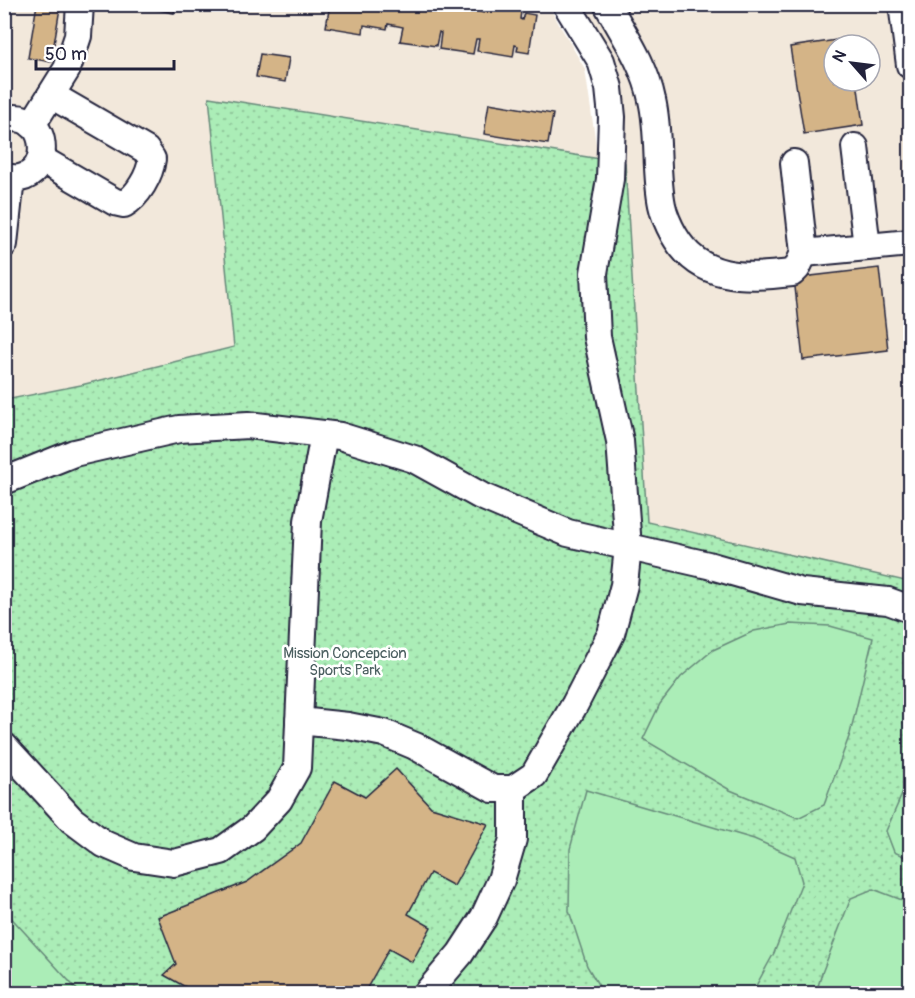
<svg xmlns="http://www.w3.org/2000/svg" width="915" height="998" font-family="Pangolin,sans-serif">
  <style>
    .built { fill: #f2e8db; fill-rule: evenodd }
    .green { fill: url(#green-dots); stroke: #668879; stroke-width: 1.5 }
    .pitch { fill: #abedb7; stroke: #668879; stroke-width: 1.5 }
    .building { fill: #d4b487; stroke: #22223b; stroke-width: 1.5 }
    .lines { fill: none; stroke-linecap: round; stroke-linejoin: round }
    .minor-casing { stroke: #22223b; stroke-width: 30 }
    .minor { stroke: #fff; stroke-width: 26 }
    .labels { text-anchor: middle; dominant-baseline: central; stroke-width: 5; stroke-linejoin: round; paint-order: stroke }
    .park-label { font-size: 15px; fill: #4b5f60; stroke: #fff }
  </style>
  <defs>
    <pattern id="green-dots" width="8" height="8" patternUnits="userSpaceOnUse" patternTransform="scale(1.5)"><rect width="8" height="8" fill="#abedb7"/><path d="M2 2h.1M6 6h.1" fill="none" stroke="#93cb9e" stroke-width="1.8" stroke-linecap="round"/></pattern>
  </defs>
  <rect width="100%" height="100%" fill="#fff"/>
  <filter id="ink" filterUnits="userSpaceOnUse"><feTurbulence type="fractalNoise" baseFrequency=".0167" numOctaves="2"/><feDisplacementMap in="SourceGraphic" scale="12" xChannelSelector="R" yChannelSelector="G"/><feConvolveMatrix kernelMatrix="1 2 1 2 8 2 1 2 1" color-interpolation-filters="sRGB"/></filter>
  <g filter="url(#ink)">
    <g class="built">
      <polygon points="5,5 548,5 585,69 598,158 209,97 234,347 81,385 5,400"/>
      <path d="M574 5H910V582L647 522 625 163 622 85ZM834 45H870V81H834Z"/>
    </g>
    <polygon class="green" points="209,97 625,163 647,522 910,582 910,993 5,994 5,400 81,385 234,347"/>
    <g class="pitch">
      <polygon points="790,624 830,626 873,638 850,734 824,805 798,818 730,790 643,739 660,704 681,677 713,650 754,631"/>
      <polygon points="910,776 910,859 894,852 886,831"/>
      <polygon points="586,790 754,839 795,857 802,882 774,953 752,993 603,993 587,966 569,911 570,849"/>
      <polygon points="873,889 910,903 910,993 816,993 822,973 851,898"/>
      <polygon points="5,911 80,993 5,993"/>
    </g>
    <g class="building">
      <polygon points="37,4 60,8 51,62 28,58"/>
      <polygon points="131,4 176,4 174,13"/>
      <polygon points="330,4 443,4 443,6 446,7 446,4 481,4 480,12 484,13 485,4 522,4 520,19 522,20 524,13 535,15 529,53 517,51 518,46 515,45 513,57 477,51 479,39 476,39 473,54 439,49 441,33 439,32 436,46 400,41 403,27 388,24 387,29 364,25 363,33 326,27"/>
      <polygon points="850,38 851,45 834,45 834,81 857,81 863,125 804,134 790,47"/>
      <polygon points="260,54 289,58 285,82 256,77"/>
      <polygon points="489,103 553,114 548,144 484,134"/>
      <polygon points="879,268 888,350 803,360 794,278"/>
      <polygon points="910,353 910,373 906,373 904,354"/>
      <polygon points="396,769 431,807 488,824 454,886 430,873 408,914 431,927 412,962 389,949 367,988 377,994 198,994 164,975 176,964 158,917 247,882 301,843 335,781 365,797"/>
    </g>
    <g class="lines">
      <defs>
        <g id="minor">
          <path d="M607 4C624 35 645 65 652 100 660 134 655 171 662 205 664 215 669 226 674 235 700 281 745 278 792 273L797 268 804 253"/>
          <polyline points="902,4 910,65"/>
          <path d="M4 120C53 105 56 190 4 177"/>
          <polyline points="32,125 67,69 78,36 80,4"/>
          <polyline points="855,147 867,247"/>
          <path d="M41 159 115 202 124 204C138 196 150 175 152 159L146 150 51 95"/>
          <polyline points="794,163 804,253 910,243"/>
          <polyline points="4,244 11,178"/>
          <polyline points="4,481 74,453 179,429 248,425 340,436 414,459 481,496 568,533 708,565 802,592 888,601 910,609"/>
          <polyline points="299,721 348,726 384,733 415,746 493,789 513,789 534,775 575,704 611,634 624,585 628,547 620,441 597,337 594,273 610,179 612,117 609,88 601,61 566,4"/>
          <polyline points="4,746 72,820 104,844 134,857 174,863 221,851 253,828 279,800 297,768 308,521 324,434"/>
          <polyline points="426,994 460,954 484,917 501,880 513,839 513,789"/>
        </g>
      </defs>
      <use href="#minor" class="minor-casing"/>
      <use href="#minor" class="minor"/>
    </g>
  </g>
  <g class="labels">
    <g class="park-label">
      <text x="345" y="653">Mission Concepcion<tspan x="345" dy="17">Sports Park</tspan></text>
    </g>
  </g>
  <rect width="915" height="998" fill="none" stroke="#fff" stroke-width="24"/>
  <rect x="12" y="12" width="891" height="974" fill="none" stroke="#22223b" stroke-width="2" filter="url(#ink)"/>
  <g transform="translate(852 63) rotate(298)"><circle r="28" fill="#ffffff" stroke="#a7a7b1" stroke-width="1.5"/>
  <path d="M0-4.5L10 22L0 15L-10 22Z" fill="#22223b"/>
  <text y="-9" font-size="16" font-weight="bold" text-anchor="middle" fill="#22223b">N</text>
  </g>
  <path d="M36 60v9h138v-9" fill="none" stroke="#22223b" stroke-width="3"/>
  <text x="45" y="60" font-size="18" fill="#22223b" stroke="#ffffff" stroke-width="4.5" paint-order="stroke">50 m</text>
</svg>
